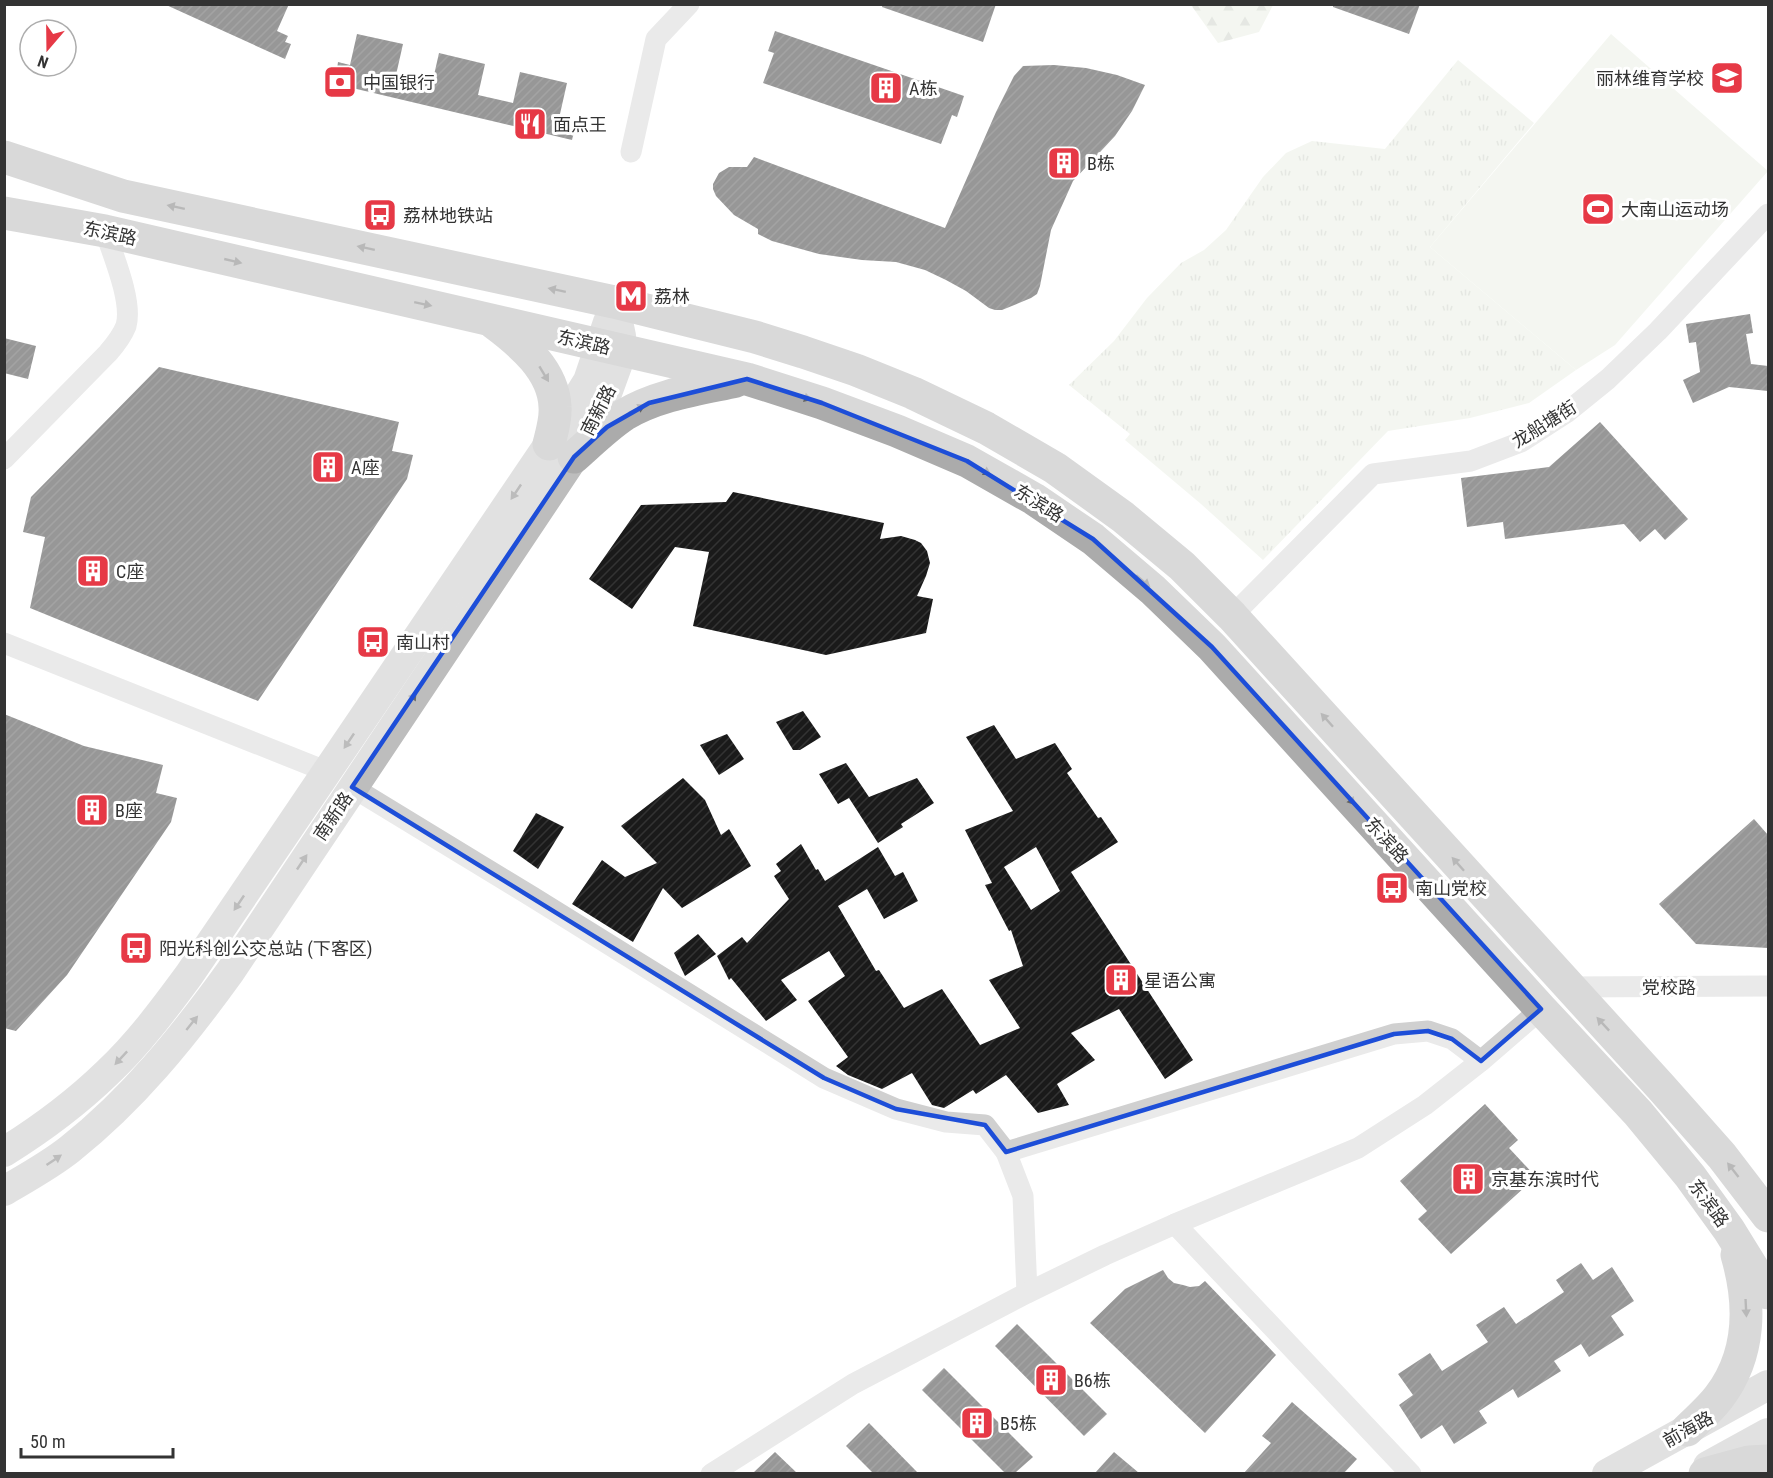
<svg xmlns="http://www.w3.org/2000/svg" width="1773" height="1478" font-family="'Roboto Condensed','Noto Sans SC',sans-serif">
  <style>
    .grass { fill: url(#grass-tufts) }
    .forest { fill: url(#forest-firs) }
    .garden { fill: #e6ecdf }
    .building { fill: url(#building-hatch); fill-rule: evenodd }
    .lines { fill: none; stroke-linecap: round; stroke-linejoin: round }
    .street { stroke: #d0d0d0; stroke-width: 21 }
    .secondary { stroke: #bdbdbd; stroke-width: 30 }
    .primary { stroke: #ababab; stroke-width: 33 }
    .oneway { fill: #636363 }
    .oneway2 { fill: #6a6a6a }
    .marked { fill: none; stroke: #1d4ed8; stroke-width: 4.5; stroke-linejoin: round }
    .labels { text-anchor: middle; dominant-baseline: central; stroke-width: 6; stroke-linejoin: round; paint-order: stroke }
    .poi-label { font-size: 18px; fill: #333; stroke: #fff; text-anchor: start }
    .street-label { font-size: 18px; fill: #333; stroke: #fff }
  </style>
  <defs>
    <pattern id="grass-tufts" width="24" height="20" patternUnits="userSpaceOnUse" patternTransform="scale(1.5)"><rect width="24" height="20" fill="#e6ecdf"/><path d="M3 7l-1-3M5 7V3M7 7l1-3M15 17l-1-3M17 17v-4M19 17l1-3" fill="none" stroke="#c6cbc0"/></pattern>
    <pattern id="forest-firs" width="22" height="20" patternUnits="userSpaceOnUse" patternTransform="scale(1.5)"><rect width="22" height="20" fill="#e6ecdf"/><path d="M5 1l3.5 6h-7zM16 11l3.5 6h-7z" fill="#c6cbc0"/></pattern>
    <pattern id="building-hatch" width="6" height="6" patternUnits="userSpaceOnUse" patternTransform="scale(1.5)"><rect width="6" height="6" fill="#1a1a1a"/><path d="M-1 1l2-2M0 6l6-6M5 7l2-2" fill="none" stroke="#333"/></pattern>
  </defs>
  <rect width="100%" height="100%" fill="#fff"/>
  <polygon class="grass" points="1458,60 1534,123 1430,247 1576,370 1529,403 1470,418 1388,431 1263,560 1201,504 1125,440 1130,434 1069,385 1114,341 1147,298 1181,263 1204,250 1226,230 1263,177 1286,153 1312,141 1385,149"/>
  <polygon class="forest" points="1191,5 1273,5 1259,32 1218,43"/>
  <polygon class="garden" points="1611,34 1768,171 1615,345 1576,370 1430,247"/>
  <g class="building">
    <polygon points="164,4 289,4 277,31 288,36 285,42 291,44 285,59"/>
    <polygon points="883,4 996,4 983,42 882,7"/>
    <polygon points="1333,4 1420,4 1409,34 1333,7"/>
    <polygon points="775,31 964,96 957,117 952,115 941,144 763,83 774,53 768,51"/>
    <polygon points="357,34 403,44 396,75 432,84 439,53 485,64 478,95 513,103 520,72 567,83 560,114 571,117 570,123 576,124 572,140 327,82 331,67 337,69 338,62 350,65"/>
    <polygon points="1054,65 1086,68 1117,75 1145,85 1132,111 1115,136 1073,181 1051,230 1040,286 1037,294 1031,298 1002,310 995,310 989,308 966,291 946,280 925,270 896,262 862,260 819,254 772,241 758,234 758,229 734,215 716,196 713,189 713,184 719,173 729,167 747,167 754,157 945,228 996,112 1014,76 1023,66"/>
    <polygon points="1750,314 1753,333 1746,334 1751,364 1768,366 1768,391 1729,387 1693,403 1683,380 1700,372 1696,342 1689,343 1686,324"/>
    <polygon points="4,338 36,346 28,379 4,373"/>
    <polygon points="159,367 399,422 392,451 413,455 407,479 258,701 30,608 45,537 23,532 31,497"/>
    <polygon points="1600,422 1688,519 1665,540 1655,529 1640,542 1624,524 1505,539 1503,522 1467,527 1461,478 1549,467"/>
    <polygon points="733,492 884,523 880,539 901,536 915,540 921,543 927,551 930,563 926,576 917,596 933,599 926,633 826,655 693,626 709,552 675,547 632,609 589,579 641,505 726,502"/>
    <polygon points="803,711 821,737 800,750 793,750 776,722"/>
    <polygon points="4,714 84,746 163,765 156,793 177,798 171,822 67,975 16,1031 4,1028"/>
    <path d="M994 725 1016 759 1055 743 1072 769 1067 773 1098 818 1101 817 1118 842 1071 872 1193 1060 1165 1079 1119 1009 1071 1033 1095 1060 1057 1084 1069 1105 1038 1113 1006 1075 976 1094 973 1090 944 1108 932 1105 912 1073 882 1089 848 1075 836 1066 848 1057 808 1001 845 976 829 951 781 980 797 1000 766 1021 731 978 729 980 717 956 742 937 747 943 789 899 774 876 781 871 776 864 801 844 816 870 818 869 825 881 878 847 895 876 903 872 918 901 884 919 867 889 838 906 876 971 879 970 904 1008 942 989 980 1045 1020 1028 989 980 1023 966 1011 930 1009 931 985 885 992 883 965 830 1013 811 966 737ZM1036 847 1060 891 1031 910 1004 867Z"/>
    <polygon points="727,734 744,759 719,775 700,745"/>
    <polygon points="846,763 869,797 917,778 934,803 901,824 903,827 878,843 849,798 838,804 819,774"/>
    <polygon points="683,778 705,800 721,835 729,829 751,866 682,908 663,888 633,942 572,904 602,860 625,877 657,863 621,826"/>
    <polygon points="536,813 564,827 538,869 513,851"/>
    <polygon points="1754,819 1768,835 1768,948 1696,944 1659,904"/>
    <polygon points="698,934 716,954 685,976 674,953"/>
    <polygon points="1485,1104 1518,1140 1509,1148 1536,1177 1451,1254 1418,1219 1427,1211 1400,1181"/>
    <polygon points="1581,1263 1593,1280 1612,1267 1634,1301 1611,1316 1624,1335 1589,1357 1581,1344 1554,1361 1561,1371 1518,1398 1513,1389 1479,1411 1487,1423 1454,1444 1442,1425 1421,1439 1399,1405 1413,1395 1398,1374 1430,1353 1442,1371 1488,1342 1476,1325 1504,1307 1516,1324 1564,1292 1556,1280"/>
    <polygon points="1163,1270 1168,1278 1174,1283 1183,1285 1190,1287 1199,1286 1205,1281 1276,1355 1205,1433 1090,1323 1125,1289"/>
    <polygon points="1017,1324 1107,1414 1084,1436 995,1346"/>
    <polygon points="944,1368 1033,1457 1015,1473 1005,1473 922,1390"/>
    <polygon points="1292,1402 1357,1459 1344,1473 1244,1473 1271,1443 1262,1436"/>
    <polygon points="869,1423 918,1473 873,1473 846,1446"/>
    <polygon points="775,1452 797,1473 753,1473"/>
    <polygon points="1114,1452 1139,1473 1095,1473"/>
  </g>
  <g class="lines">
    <g class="street">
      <polyline points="631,152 656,39 689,4"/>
      <path d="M4 459 108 353C115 345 122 336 126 326 133 302 113 255 105 231"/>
      <polyline points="1232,616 1373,474 1471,461 1521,442 1566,413 1608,379 1658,331 1768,214"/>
      <polyline points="4,643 328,772"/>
      <polyline points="352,787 531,896 824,1078 896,1109 946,1122 985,1125 1006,1152 1394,1034 1428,1031 1452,1039 1481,1061"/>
      <polyline points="1569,987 1768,986"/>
      <polyline points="1006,1152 1023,1196 1027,1293"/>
      <polyline points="1175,1224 1411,1474"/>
      <polyline points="711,1474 853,1384 1027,1293 1105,1255 1175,1224 1358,1148 1425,1105 1481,1061 1541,1009"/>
    </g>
    <g class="secondary">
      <path d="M4 1152C41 1129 76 1103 107 1073 138 1044 164 1009 189 975L549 444 588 381 608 322"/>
      <path d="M4 1191C26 1178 50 1165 70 1149 133 1099 183 1037 230 972L574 457 591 421 606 396 618 363 621 336 614 302"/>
      <polyline points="1708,1466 1768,1433"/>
      <polyline points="1607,1474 1768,1385"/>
    </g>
    <g class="primary">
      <polyline points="4,157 123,196 614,302 755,337 803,352 856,370 913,393 986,428 1055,468 1123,517 1182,566 1232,616 1661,1087 1722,1156 1768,1216"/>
      <polyline points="4,213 105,231 747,379 822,403 897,431 967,461 1034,499 1093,539 1153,590 1212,647 1541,1009 1638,1113 1690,1176 1729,1230 1768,1293"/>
      <path d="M494 323C521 343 554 371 555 407 556 419 552 432 549 444"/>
      <path d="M574 457C590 443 606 427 624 415 657 395 699 389 736 381"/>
      <path d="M1687 1430C1698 1419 1710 1409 1719 1397 1751 1355 1751 1303 1737 1255"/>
      <polyline points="1705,1474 1749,1462 1768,1461"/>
    </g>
  </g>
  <defs><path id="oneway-solid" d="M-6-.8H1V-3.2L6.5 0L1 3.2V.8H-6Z" transform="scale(1.5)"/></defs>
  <g class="oneway">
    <use href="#oneway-solid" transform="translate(176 207) rotate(-168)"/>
    <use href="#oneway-solid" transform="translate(366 248) rotate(-168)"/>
    <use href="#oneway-solid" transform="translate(233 261) rotate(13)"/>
    <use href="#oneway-solid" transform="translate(557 290) rotate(-168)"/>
    <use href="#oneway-solid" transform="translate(423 304) rotate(12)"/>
    <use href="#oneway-solid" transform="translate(544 374) rotate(59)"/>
    <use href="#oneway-solid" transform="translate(803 397) rotate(17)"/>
    <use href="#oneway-solid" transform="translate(637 409) rotate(-26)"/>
    <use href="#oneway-solid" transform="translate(983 470) rotate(30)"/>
    <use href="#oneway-solid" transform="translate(1143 581) rotate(40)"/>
    <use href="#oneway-solid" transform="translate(1327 720) rotate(-132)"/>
    <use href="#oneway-solid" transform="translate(1349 798) rotate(48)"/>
    <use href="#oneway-solid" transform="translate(1458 864) rotate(-132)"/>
    <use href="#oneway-solid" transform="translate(1603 1024) rotate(-133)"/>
    <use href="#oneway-solid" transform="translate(1733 1170) rotate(-128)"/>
    <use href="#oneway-solid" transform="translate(1746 1308) rotate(87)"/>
  </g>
  <g class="oneway2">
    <use href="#oneway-solid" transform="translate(516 492) rotate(124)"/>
    <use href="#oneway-solid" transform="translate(411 700) rotate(-56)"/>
    <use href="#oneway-solid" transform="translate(349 741) rotate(124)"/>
    <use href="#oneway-solid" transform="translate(302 862) rotate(-56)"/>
    <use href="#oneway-solid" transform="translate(239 903) rotate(124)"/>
    <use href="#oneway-solid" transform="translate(192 1023) rotate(-51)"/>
    <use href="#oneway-solid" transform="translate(121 1058) rotate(133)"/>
    <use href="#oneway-solid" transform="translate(54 1160) rotate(-34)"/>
  </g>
  <path d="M0 0H1773V1478H0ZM747 379 822 403 967 461 1093 539 1212 647 1541 1009 1481 1061 1452 1039 1428 1031 1394 1034 1006 1152 985 1125 896 1109 824 1078 352 787 574 457 607 427 649 403Z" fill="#fff" fill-opacity=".55" fill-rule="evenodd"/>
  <path class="marked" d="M747 379 822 403 967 461 1093 539 1212 647 1541 1009 1481 1061 1452 1039 1428 1031 1394 1034 1006 1152 985 1125 896 1109 824 1078 352 787 574 457 607 427 649 403Z"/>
  <defs>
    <symbol id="school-square" viewBox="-11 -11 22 22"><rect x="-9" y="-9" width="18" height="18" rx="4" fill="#e63946" stroke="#fff"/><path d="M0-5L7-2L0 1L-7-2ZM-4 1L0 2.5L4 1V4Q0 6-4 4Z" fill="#fff"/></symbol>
    <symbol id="bank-square" viewBox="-11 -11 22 22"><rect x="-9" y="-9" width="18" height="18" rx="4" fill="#e63946" stroke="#fff"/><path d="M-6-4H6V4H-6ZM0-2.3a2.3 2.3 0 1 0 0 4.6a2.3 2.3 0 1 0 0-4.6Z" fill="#fff"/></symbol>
    <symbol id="building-square" viewBox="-11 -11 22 22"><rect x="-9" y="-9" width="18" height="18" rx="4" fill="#e63946" stroke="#fff"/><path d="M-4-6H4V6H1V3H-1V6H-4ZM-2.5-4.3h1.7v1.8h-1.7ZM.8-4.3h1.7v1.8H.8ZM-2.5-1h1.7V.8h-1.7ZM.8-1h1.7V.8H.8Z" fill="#fff"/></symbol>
    <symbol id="restaurant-square" viewBox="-11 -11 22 22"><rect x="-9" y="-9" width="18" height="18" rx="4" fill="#e63946" stroke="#fff"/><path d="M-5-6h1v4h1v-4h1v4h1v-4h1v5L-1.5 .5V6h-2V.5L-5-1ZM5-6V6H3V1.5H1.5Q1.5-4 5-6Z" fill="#fff"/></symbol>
    <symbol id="stadium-square" viewBox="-11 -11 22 22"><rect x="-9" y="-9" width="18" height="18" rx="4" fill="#e63946" stroke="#fff"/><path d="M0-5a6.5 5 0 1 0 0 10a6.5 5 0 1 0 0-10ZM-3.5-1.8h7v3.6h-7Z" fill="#fff"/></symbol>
    <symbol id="bus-square" viewBox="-11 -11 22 22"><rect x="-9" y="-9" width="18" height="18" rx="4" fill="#e63946" stroke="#fff"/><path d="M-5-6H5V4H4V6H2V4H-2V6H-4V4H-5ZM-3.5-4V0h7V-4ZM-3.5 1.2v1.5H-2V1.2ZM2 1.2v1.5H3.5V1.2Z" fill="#fff"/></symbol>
    <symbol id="metro-square" viewBox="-11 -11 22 22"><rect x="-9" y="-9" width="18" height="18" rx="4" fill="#e63946" stroke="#fff"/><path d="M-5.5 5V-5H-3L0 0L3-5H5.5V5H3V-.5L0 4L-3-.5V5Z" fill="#fff"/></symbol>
  </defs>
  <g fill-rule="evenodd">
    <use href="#school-square" x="1708" y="59" width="38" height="38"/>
    <use href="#bank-square" x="321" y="63" width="38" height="38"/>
    <use href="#building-square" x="867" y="69" width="38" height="38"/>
    <use href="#restaurant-square" x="511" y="105" width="38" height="38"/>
    <use href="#building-square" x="1045" y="144" width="38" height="38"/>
    <use href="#stadium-square" x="1579" y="190" width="38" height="38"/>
    <use href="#bus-square" x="361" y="196" width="38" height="38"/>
    <use href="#metro-square" x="612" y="277" width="38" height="38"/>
    <use href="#building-square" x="309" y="448" width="38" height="38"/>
    <use href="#building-square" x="74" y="552" width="38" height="38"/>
    <use href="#bus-square" x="354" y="623" width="38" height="38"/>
    <use href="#building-square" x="73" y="791" width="38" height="38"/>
    <use href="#bus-square" x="1373" y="869" width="38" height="38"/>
    <use href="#bus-square" x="117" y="929" width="38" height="38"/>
    <use href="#building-square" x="1102" y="961" width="38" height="38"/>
    <use href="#building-square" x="1449" y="1160" width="38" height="38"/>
    <use href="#building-square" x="1032" y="1361" width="38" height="38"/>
    <use href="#building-square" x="958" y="1404" width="38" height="38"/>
  </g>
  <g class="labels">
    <g class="poi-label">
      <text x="1704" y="78" text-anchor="end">丽林维育学校</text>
      <text x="363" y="82">中国银行</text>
      <text x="909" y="88">A栋</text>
      <text x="553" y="124">面点王</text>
      <text x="1087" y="163">B栋</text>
      <text x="1621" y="209">大南山运动场</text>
      <text x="403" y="215">荔林地铁站</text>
      <text x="654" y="296">荔林</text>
      <text x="351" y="467">A座</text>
      <text x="116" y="571">C座</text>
      <text x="396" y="642">南山村</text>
      <text x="115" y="810">B座</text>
      <text x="1415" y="888">南山党校</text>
      <text x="159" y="948">阳光科创公交总站 (下客区)</text>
      <text x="1144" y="980">星语公寓</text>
      <text x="1491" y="1179">京基东滨时代</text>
      <text x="1074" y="1380">B6栋</text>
      <text x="1000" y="1423">B5栋</text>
    </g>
    <g class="street-label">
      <text transform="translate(110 233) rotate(12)">东滨路</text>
      <text transform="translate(584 342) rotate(13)">东滨路</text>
      <text transform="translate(598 410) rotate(-63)">南新路</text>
      <text transform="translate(1544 424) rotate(-32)">龙船塘街</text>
      <text transform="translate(1039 503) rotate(32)">东滨路</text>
      <text transform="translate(333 816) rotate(-56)">南新路</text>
      <text transform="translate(1387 840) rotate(48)">东滨路</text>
      <text x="1669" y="987">党校路</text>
      <text transform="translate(1709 1203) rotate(54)">东滨路</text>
      <text transform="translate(1688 1429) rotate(-29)">前海路</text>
    </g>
  </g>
  <rect width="1773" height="1478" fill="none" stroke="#333333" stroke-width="12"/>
  <g transform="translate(48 48) rotate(200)"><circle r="28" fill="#ffffff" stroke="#adadad" stroke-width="1.5"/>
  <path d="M0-4.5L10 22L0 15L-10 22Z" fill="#e63946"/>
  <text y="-9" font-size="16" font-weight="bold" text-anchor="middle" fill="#333333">N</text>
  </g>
  <path d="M21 1448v9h152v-9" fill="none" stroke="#333333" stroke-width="3"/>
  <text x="30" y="1448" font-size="18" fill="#333333" stroke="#ffffff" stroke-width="4.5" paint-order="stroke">50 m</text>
</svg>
